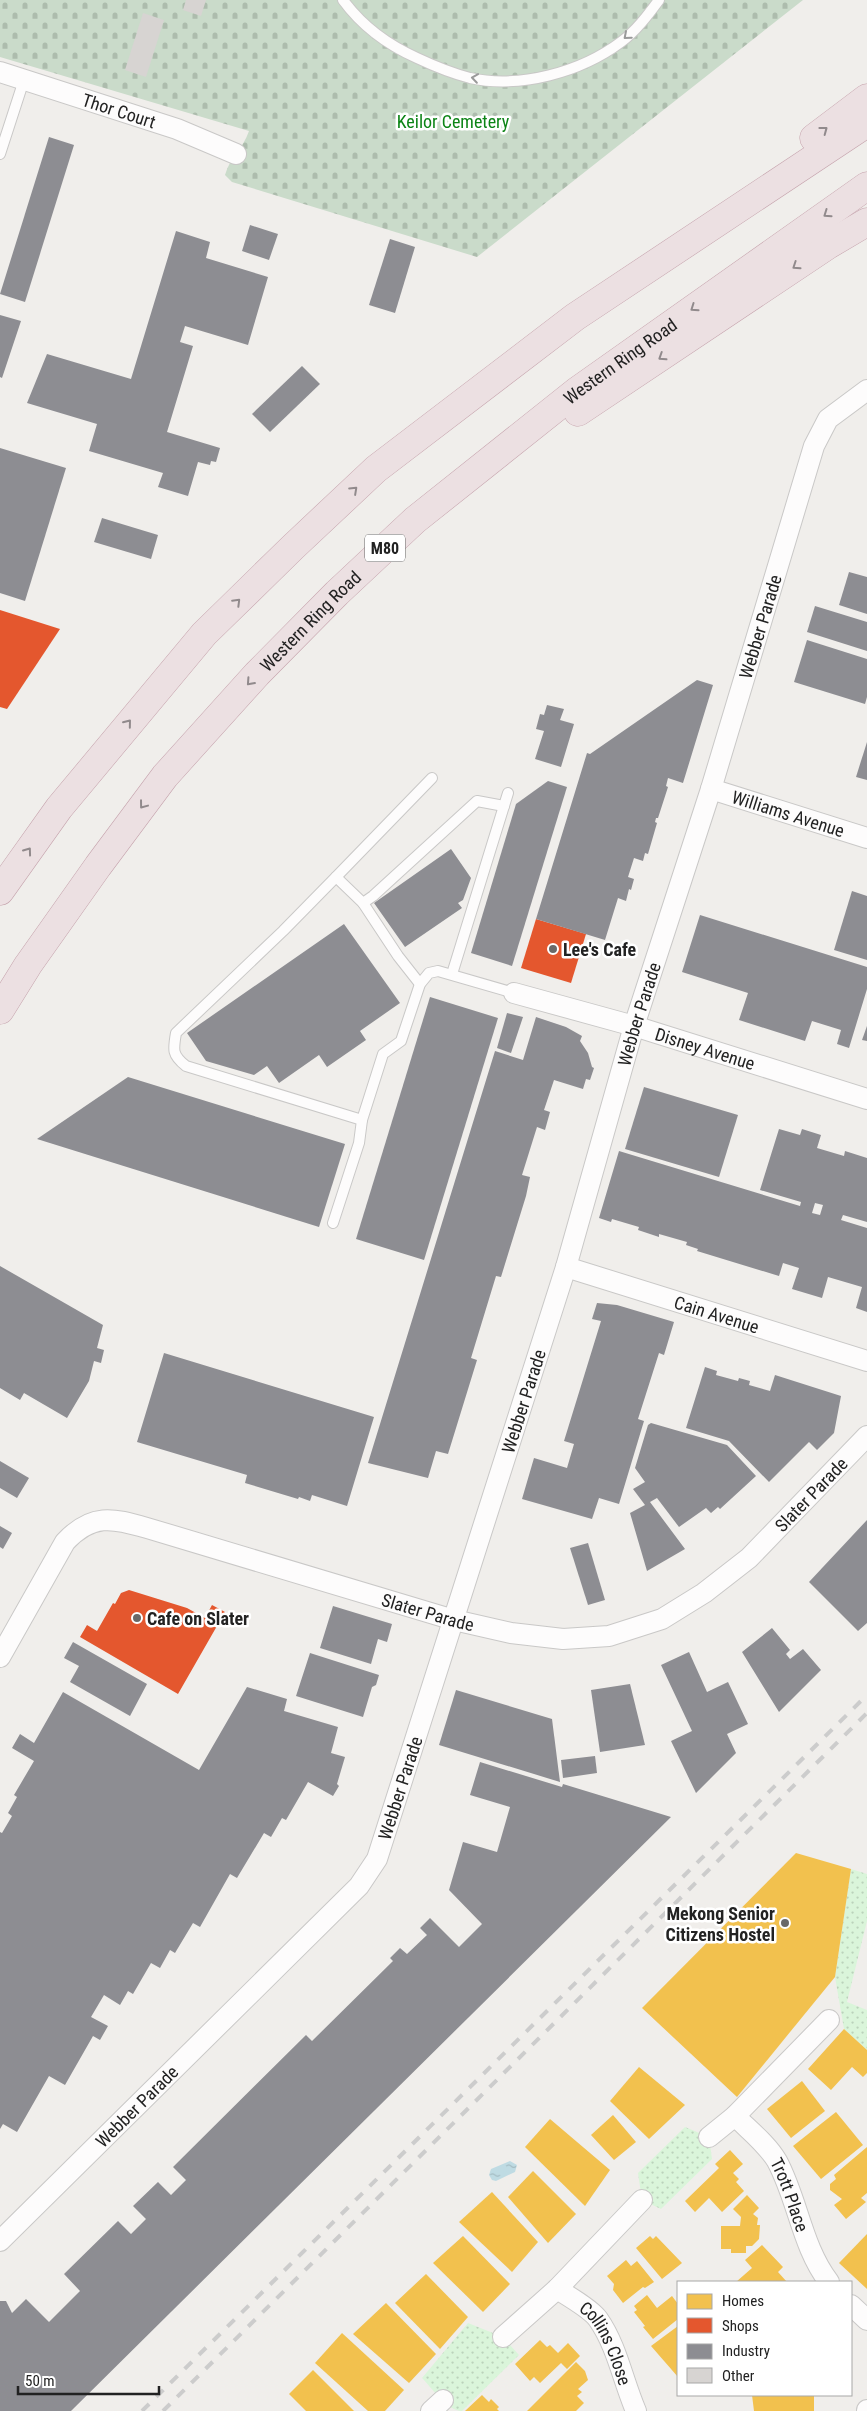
<svg xmlns="http://www.w3.org/2000/svg" width="867" height="2411" font-family="'Roboto Condensed',sans-serif">
  <style>
    .cemetery { fill: url(#cemetery-stones) }
    .park { fill: url(#park-dots) }
    .water { fill: url(#water-ripples) }
    .homes { fill: #f2c14e }
    .shops { fill: #e4572e }
    .industry { fill: #8d8d92; fill-rule: evenodd }
    .building { fill: #d7d4d2 }
    .lines { fill: none; stroke-linecap: round; stroke-linejoin: round }
    .lane-casing { stroke: #c9c8c7; stroke-width: 12 }
    .street-casing { stroke: #c9c8c7; stroke-width: 22 }
    .highway-casing { stroke: #c5a2ac; stroke-width: 29 }
    .lane { stroke: #fdfcfc; stroke-width: 10 }
    .street { stroke: #fdfcfc; stroke-width: 20 }
    .highway { stroke: #ece0e2; stroke-width: 28 }
    .rail { stroke: #ccc; stroke-width: 4; stroke-dasharray: 10 10; stroke-linecap: butt }
    .oneway { stroke: #9a9a9a }
    .oneway2 { stroke: #918a8c }
    .poi-dot { fill: #6a6968; stroke: #fff; stroke-width: 2 }
    .labels { text-anchor: middle; dominant-baseline: central; stroke-width: 5; stroke-linejoin: round; paint-order: stroke }
    .shield { fill: #fff; stroke: #646464; stroke-width: 1 }
    .shield-label { font-size: 16px; font-weight: bold; fill: #222 }
    .street-label { font-size: 18px; fill: #222; stroke: #fff }
    .park-label { font-size: 18px; fill: #0c8416; stroke: #fff }
    .poi-label { font-size: 18px; font-weight: bold; fill: #222; stroke: #fff; text-anchor: start }
  </style>
  <defs>
    <pattern id="cemetery-stones" width="16" height="16" patternUnits="userSpaceOnUse" patternTransform="scale(1.25)"><rect width="16" height="16" fill="#cadbca"/><path d="M2 7V4a2 2 0 0 1 4 0v3zM10 15v-3a2 2 0 0 1 4 0v3z" fill="#adbcad"/></pattern>
    <pattern id="park-dots" width="8" height="8" patternUnits="userSpaceOnUse" patternTransform="scale(1.25)"><rect width="8" height="8" fill="#daf5da"/><path d="M2 2h.1M6 6h.1" fill="none" stroke="#bbd2bb" stroke-width="1.8" stroke-linecap="round"/></pattern>
    <pattern id="water-ripples" width="26" height="14" patternUnits="userSpaceOnUse" patternTransform="scale(1.25)"><rect width="26" height="14" fill="#bfdbe3"/><path d="M2 4q2-2 4 0t4 0M15 11q2-2 4 0t4 0" fill="none" stroke="#a4bcc2"/></pattern>
  </defs>
  <rect width="100%" height="100%" fill="#f0eeeb"/>
  <path class="cemetery" d="M0 0H803L477 257 232 182 225 175C230 157 243 149 249 131L0 57Z"/>
  <g class="park">
    <polygon points="851,1869 867,1874 867,1921 847,2002 867,2010 867,2050 844,2029 835,1977"/>
    <polygon points="685,2127 709,2137 712,2159 661,2209 642,2200 638,2173"/>
    <path d="M468 2323 503 2337 519 2355 462 2411C447 2411 432 2388 422 2378Z"/>
  </g>
  <polygon class="water" points="510,2161 517,2165 515,2172 496,2181 492,2180 489,2175 491,2169"/>
  <g class="homes">
    <polygon points="796,1853 851,1869 835,1977 737,2097 642,2008"/>
    <polygon points="844,2029 867,2050 867,2073 863,2077 852,2067 831,2090 808,2069"/>
    <polygon points="639,2067 685,2105 649,2139 610,2101"/>
    <polygon points="802,2081 825,2111 791,2138 767,2109"/>
    <polygon points="836,2112 863,2145 821,2179 793,2146"/>
    <polygon points="613,2115 636,2142 614,2160 591,2135"/>
    <polygon points="550,2119 610,2170 585,2206 525,2147"/>
    <polygon points="867,2147 867,2193 861,2198 866,2202 846,2219 834,2205 842,2199 830,2190 830,2184 836,2179 834,2175"/>
    <polygon points="730,2150 743,2164 733,2173 739,2179 736,2182 744,2191 722,2212 709,2198 695,2212 685,2201 719,2168 715,2164"/>
    <polygon points="533,2171 576,2214 548,2243 508,2197"/>
    <polygon points="492,2192 538,2242 512,2272 459,2222"/>
    <polygon points="747,2195 759,2208 753,2214 758,2218 757,2225 760,2225 759,2239 752,2246 746,2246 746,2253 731,2253 731,2249 721,2249 721,2226 740,2226 741,2217 733,2209"/>
    <polygon points="867,2234 867,2289 839,2263"/>
    <polygon points="463,2236 510,2284 483,2312 433,2263"/>
    <polygon points="650,2236 653,2239 656,2236 682,2263 662,2279 636,2248"/>
    <polygon points="762,2245 783,2267 778,2272 787,2282 736,2282 752,2268 745,2260"/>
    <polygon points="626,2260 631,2266 637,2261 654,2282 645,2288 643,2287 623,2303 613,2290 614,2284 607,2276"/>
    <polygon points="426,2274 468,2317 440,2349 395,2303"/>
    <polygon points="647,2295 657,2308 672,2296 678,2304 678,2319 653,2339 643,2327 645,2326 634,2312 637,2310 634,2306"/>
    <polygon points="386,2303 436,2354 409,2383 353,2334"/>
    <polygon points="678,2326 678,2377 651,2346"/>
    <polygon points="342,2333 404,2390 385,2411 368,2411 315,2363"/>
    <polygon points="540,2340 547,2347 550,2345 558,2353 568,2343 580,2356 567,2369 561,2363 540,2383 534,2377 530,2381 515,2364"/>
    <polygon points="576,2362 585,2371 588,2380 578,2389 582,2392 577,2396 584,2403 576,2411 527,2411"/>
    <polygon points="313,2370 354,2411 306,2411 289,2394"/>
    <polygon points="482,2395 489,2402 491,2399 499,2407 497,2409 499,2411 465,2411"/>
    <polygon points="752,2395 814,2395 814,2411 754,2411"/>
  </g>
  <g class="shops">
    <polygon points="0,610 60,629 7,709 0,707"/>
    <polygon points="536,919 586,934 571,983 521,968"/>
    <polygon points="129,1590 187,1608 205,1618 212,1605 225,1612 178,1694 80,1637 87,1625 97,1631 113,1603 115,1604 121,1593"/>
  </g>
  <g class="industry">
    <polygon points="49,137 74,145 25,302 0,294"/>
    <polygon points="250,225 278,234 269,260 242,251"/>
    <polygon points="176,231 210,242 206,258 268,277 248,345 185,326 180,342 193,346 167,432 220,448 216,462 211,461 210,465 198,462 188,496 158,487 163,473 89,451 97,424 27,403 47,354 131,379"/>
    <polygon points="390,239 415,247 395,313 369,305"/>
    <polygon points="0,315 21,321 2,378 0,377"/>
    <polygon points="302,366 320,384 270,432 252,414"/>
    <polygon points="0,448 66,468 25,601 0,593"/>
    <polygon points="102,518 158,535 151,559 94,542"/>
    <polygon points="849,572 867,577 867,614 839,605"/>
    <polygon points="815,606 867,622 867,651 807,632"/>
    <polygon points="807,640 867,659 867,697 865,704 794,682"/>
    <polygon points="697,680 713,685 683,783 668,778 666,786 668,787 658,818 656,818 655,822 657,823 648,854 645,853 643,861 634,858 628,877 634,879 631,890 629,889 626,901 618,898 605,940 536,919 587,753 590,754"/>
    <polygon points="547,705 564,709 560,720 574,724 561,767 535,759 544,731 536,729 540,714 544,715"/>
    <polygon points="867,742 867,780 856,777"/>
    <polygon points="548,781 567,787 512,966 471,953 516,804"/>
    <polygon points="451,849 471,878 463,900 458,903 462,908 405,947 374,903"/>
    <polygon points="852,891 867,896 867,960 834,950"/>
    <polygon points="700,915 867,967 867,989 849,1048 837,1044 841,1030 812,1021 805,1041 739,1020 748,993 682,972"/>
    <polygon points="344,924 400,1003 360,1031 366,1040 327,1067 319,1055 279,1083 267,1066 254,1075 206,1061 187,1033"/>
    <polygon points="430,997 498,1018 424,1260 356,1239"/>
    <polygon points="507,1013 523,1017 511,1053 497,1048"/>
    <polygon points="536,1017 566,1027 582,1036 580,1041 588,1053 592,1067 594,1068 590,1080 586,1079 583,1089 554,1080 544,1110 550,1112 545,1130 537,1127 522,1175 530,1177 526,1196 501,1277 496,1276 471,1358 477,1360 448,1454 436,1451 428,1478 368,1463 495,1051 523,1060"/>
    <polygon points="867,1026 867,1041 862,1040"/>
    <polygon points="128,1077 345,1144 319,1227 37,1139"/>
    <polygon points="644,1087 738,1115 719,1177 625,1149"/>
    <path d="M779 1129 800 1135 802 1129 821 1135 817 1148 844 1156 845 1151 867 1158V1222L843 1215 841 1220 867 1228V1312L856 1308 862 1287 828 1277 822 1298 792 1289 799 1268 783 1263 779 1276 697 1251 698 1249 686 1245 687 1242 659 1234V1237L638 1230 639 1227 612 1219 611 1222 599 1218 619 1151 800 1206 801 1202 760 1190ZM815 1203 823 1205 820 1215 812 1213Z"/>
    <polygon points="0,1266 103,1325 97,1348 104,1350 101,1363 94,1361 89,1381 67,1418 24,1393 20,1400 0,1388"/>
    <polygon points="597,1303 617,1305 674,1322 664,1355 659,1353 638,1419 644,1421 619,1504 599,1498 592,1519 522,1499 534,1458 567,1468 574,1444 564,1441 601,1321 592,1319"/>
    <polygon points="164,1353 374,1417 347,1506 312,1495 310,1501 299,1497 298,1499 245,1483 247,1475 137,1442"/>
    <polygon points="705,1367 717,1371 716,1375 738,1381 739,1378 750,1381 749,1385 770,1391 775,1375 841,1396 834,1433 817,1450 809,1442 769,1482 729,1441 686,1428"/>
    <polygon points="651,1423 727,1445 756,1476 720,1509 718,1507 711,1513 706,1508 679,1527 657,1498 650,1502 685,1549 647,1571 630,1513 645,1505 633,1489 645,1482 635,1468 648,1425"/>
    <polygon points="0,1461 29,1478 17,1498 0,1488"/>
    <polygon points="867,1520 867,1623 858,1631 809,1582"/>
    <polygon points="0,1526 12,1533 3,1549 0,1547"/>
    <polygon points="588,1543 605,1600 588,1605 570,1548"/>
    <polygon points="333,1606 392,1624 387,1642 378,1639 371,1664 320,1648"/>
    <polygon points="772,1628 790,1650 786,1654 790,1659 803,1649 821,1670 779,1712 742,1652"/>
    <polygon points="73,1642 147,1684 130,1716 70,1682 79,1666 64,1658"/>
    <polygon points="689,1652 707,1692 728,1682 748,1724 727,1734 736,1753 696,1793 671,1741 692,1731 661,1665"/>
    <polygon points="310,1653 379,1675 376,1685 372,1687 363,1717 296,1696"/>
    <polygon points="630,1684 645,1745 600,1752 591,1690"/>
    <polygon points="247,1687 287,1699 284,1711 338,1727 331,1753 345,1757 337,1784 339,1786 333,1796 308,1782 286,1820 282,1818 271,1837 264,1833 237,1878 230,1874 200,1927 193,1923 175,1953 170,1950 160,1968 151,1963 133,1994 128,1991 120,2005 104,1995 91,2017 108,2026 100,2040 93,2036 65,2085 49,2076 17,2132 3,2124 0,2129 0,1832 2,1833 12,1816 8,1813 17,1797 14,1795 34,1761 12,1748 20,1734 34,1743 63,1692 199,1770"/>
    <polygon points="456,1690 552,1719 560,1782 439,1745"/>
    <polygon points="595,1756 597,1773 563,1778 561,1760"/>
    <polygon points="480,1762 562,1787 563,1784 671,1817 71,2411 0,2411 0,2301 6,2301 12,2313 26,2299 49,2322 80,2291 64,2274 118,2221 131,2234 146,2219 133,2206 158,2182 171,2195 186,2180 173,2167 306,2035 312,2041 393,1961 390,1958 400,1948 407,1954 427,1935 420,1928 430,1918 459,1947 482,1924 449,1890 463,1842 497,1852 510,1807 470,1795"/>
  </g>
  <g class="building">
    <polygon points="186,0 206,0 201,16 183,10"/>
    <polygon points="143,13 164,20 146,77 125,70"/>
  </g>
  <g class="lines">
    <defs>
      <g id="lane">
        <path d="M343 0C362 26 388 45 417 58 434 66 451 73 470 78 520 89 581 72 621 42 636 31 648 15 659 0"/>
        <polyline points="0,154 24,80"/>
        <polyline points="336,877 432,778"/>
        <polyline points="363,903 398,956 420,984"/>
        <polyline points="452,974 508,793"/>
        <path d="M362 1120 186 1066C172 1055 173 1050 176 1033L283 931 336 877 363 903 373 896 477 801 504 806"/>
        <polyline points="333,1223 359,1143 362,1120 383,1054 401,1041 420,984 429,973 438,971 514,993"/>
      </g>
      <g id="street">
        <path id="s1" d="M0 72 177 129 236 154"/>
        <path id="s2" d="M711 789 867 838"/>
        <path id="s3" d="M514 993 634 1026 867 1099"/>
        <path id="s4" d="M566 1267 867 1361"/>
        <path id="s5" d="M0 1657 65 1542C92 1513 112 1518 147 1528L454 1620 511 1633 563 1639 609 1636 662 1619 704 1593 749 1558 867 1436"/>
        <path id="s6" d="M735 2116C749 2130 767 2144 777 2161 798 2200 802 2247 829 2282"/>
        <polyline points="709,2137 735,2116 829,2020"/>
        <path id="s7" d="M0 2241 359 1886 377 1859 566 1267 634 1026 711 789 814 446 828 419 867 390"/>
        <path id="s8" d="M557 2289C568 2296 591 2309 598 2319 617 2346 623 2381 636 2411"/>
        <polyline points="851,2305 867,2320"/>
        <polyline points="503,2337 557,2289 642,2200"/>
        <polyline points="431,2411 443,2400"/>
        <polyline points="867,2411 867,2410"/>
      </g>
      <g id="highway">
        <polyline points="814,138 867,98"/>
        <polyline points="578,412 828,245 867,222"/>
        <polyline points="0,891 59,808 204,634 293,547 376,469 575,317 867,123"/>
        <path id="s9" d="M0 1010 28 965 98 866 165 776 257 674 337 593 415 520 577 391 867 186"/>
      </g>
    </defs>
    <use href="#lane" class="lane-casing"/>
    <use href="#street" class="street-casing"/>
    <use href="#highway" class="highway-casing"/>
    <use href="#lane" class="lane"/>
    <use href="#street" class="street"/>
    <use href="#highway" class="highway"/>
    <g class="rail">
      <polyline points="142,2411 867,1695"/>
      <polyline points="163,2411 867,1713"/>
    </g>
  </g>
  <defs><path id="oneway-chevron" d="M-2-3.5L2.5 0L-2 3.5" fill="none" stroke-width="1.6" stroke-linecap="round" stroke-linejoin="round" transform="scale(1.25)"/></defs>
  <g class="oneway">
    <use href="#oneway-chevron" transform="translate(627 36) rotate(139)"/>
    <use href="#oneway-chevron" transform="translate(475 78) rotate(-172)"/>
  </g>
  <g class="oneway2">
    <use href="#oneway-chevron" transform="translate(824 130) rotate(-37)"/>
    <use href="#oneway-chevron" transform="translate(827 214) rotate(145)"/>
    <use href="#oneway-chevron" transform="translate(796 266) rotate(146)"/>
    <use href="#oneway-chevron" transform="translate(694 308) rotate(145)"/>
    <use href="#oneway-chevron" transform="translate(662 357) rotate(147)"/>
    <use href="#oneway-chevron" transform="translate(354 490) rotate(-43)"/>
    <use href="#oneway-chevron" transform="translate(237 602) rotate(-45)"/>
    <use href="#oneway-chevron" transform="translate(250 682) rotate(132)"/>
    <use href="#oneway-chevron" transform="translate(128 723) rotate(-51)"/>
    <use href="#oneway-chevron" transform="translate(143 805) rotate(127)"/>
    <use href="#oneway-chevron" transform="translate(28 851) rotate(-54)"/>
  </g>
  <g class="poi-dot">
    <circle cx="553" cy="949" r="5"/>
    <circle cx="137" cy="1618" r="5"/>
    <circle cx="785" cy="1923" r="5"/>
  </g>
  <g class="labels">
    <rect class="shield" x="365" y="534.5" width="40" height="27" rx="4"/>
    <g class="shield-label">
      <text x="385" y="548">M80</text>
    </g>
    <g class="street-label">
      <text stroke="none"><textPath href="#s1" startOffset="125">Thor Court</textPath></text>
      <text stroke="none"><textPath href="#s9" startOffset="904">Western Ring Road</textPath></text>
      <text stroke="none"><textPath href="#s9" startOffset="499">Western Ring Road</textPath></text>
      <text stroke="none"><textPath href="#s7" startOffset="1828">Webber Parade</textPath></text>
      <text stroke="none"><textPath href="#s2" startOffset="81">Williams Avenue</textPath></text>
      <text stroke="none"><textPath href="#s7" startOffset="1422">Webber Parade</textPath></text>
      <text stroke="none"><textPath href="#s3" startOffset="199">Disney Avenue</textPath></text>
      <text stroke="none"><textPath href="#s4" startOffset="158">Cain Avenue</textPath></text>
      <text stroke="none"><textPath href="#s7" startOffset="1018">Webber Parade</textPath></text>
      <text stroke="none"><textPath href="#s5" startOffset="950">Slater Parade</textPath></text>
      <text stroke="none"><textPath href="#s5" startOffset="515">Slater Parade</textPath></text>
      <text stroke="none"><textPath href="#s7" startOffset="612">Webber Parade</textPath></text>
      <text stroke="none"><textPath href="#s7" startOffset="192">Webber Parade</textPath></text>
      <text stroke="none"><textPath href="#s6" startOffset="98">Trott Place</textPath></text>
      <text stroke="none"><textPath href="#s8" startOffset="76">Collins Close</textPath></text>
    </g>
    <g class="park-label">
      <text x="453" y="121">Keilor Cemetery</text>
    </g>
    <g class="poi-label">
      <text x="563" y="949">Lee's Cafe</text>
      <text x="147" y="1618">Cafe on Slater</text>
      <text x="775" y="1913" text-anchor="end">Mekong Senior<tspan x="775" dy="21">Citizens Hostel</tspan></text>
    </g>
  </g>
  <rect x="677" y="2281" width="175" height="115" fill="#ffffff" stroke="#a7a7a7"/>
  <rect x="687" y="2294" width="25" height="15" fill="#f2c14e" stroke="#a7a7a7"/>
  <text x="722" y="2306" font-size="15" fill="#222222">Homes</text>
  <rect x="687" y="2318" width="25" height="15" fill="#e4572e" stroke="#a7a7a7"/>
  <text x="722" y="2331" font-size="15" fill="#222222">Shops</text>
  <rect x="687" y="2344" width="25" height="15" fill="#8d8d92" stroke="#a7a7a7"/>
  <text x="722" y="2356" font-size="15" fill="#222222">Industry</text>
  <rect x="687" y="2368" width="25" height="15" fill="#d7d4d2" stroke="#a7a7a7"/>
  <text x="722" y="2381" font-size="15" fill="#222222">Other</text>
  <path d="M18 2386v8h141v-8" fill="none" stroke="#222222" stroke-width="2.5"/>
  <text x="25" y="2386" font-size="15" fill="#222222" stroke="#ffffff" stroke-width="4" paint-order="stroke">50 m</text>
</svg>
